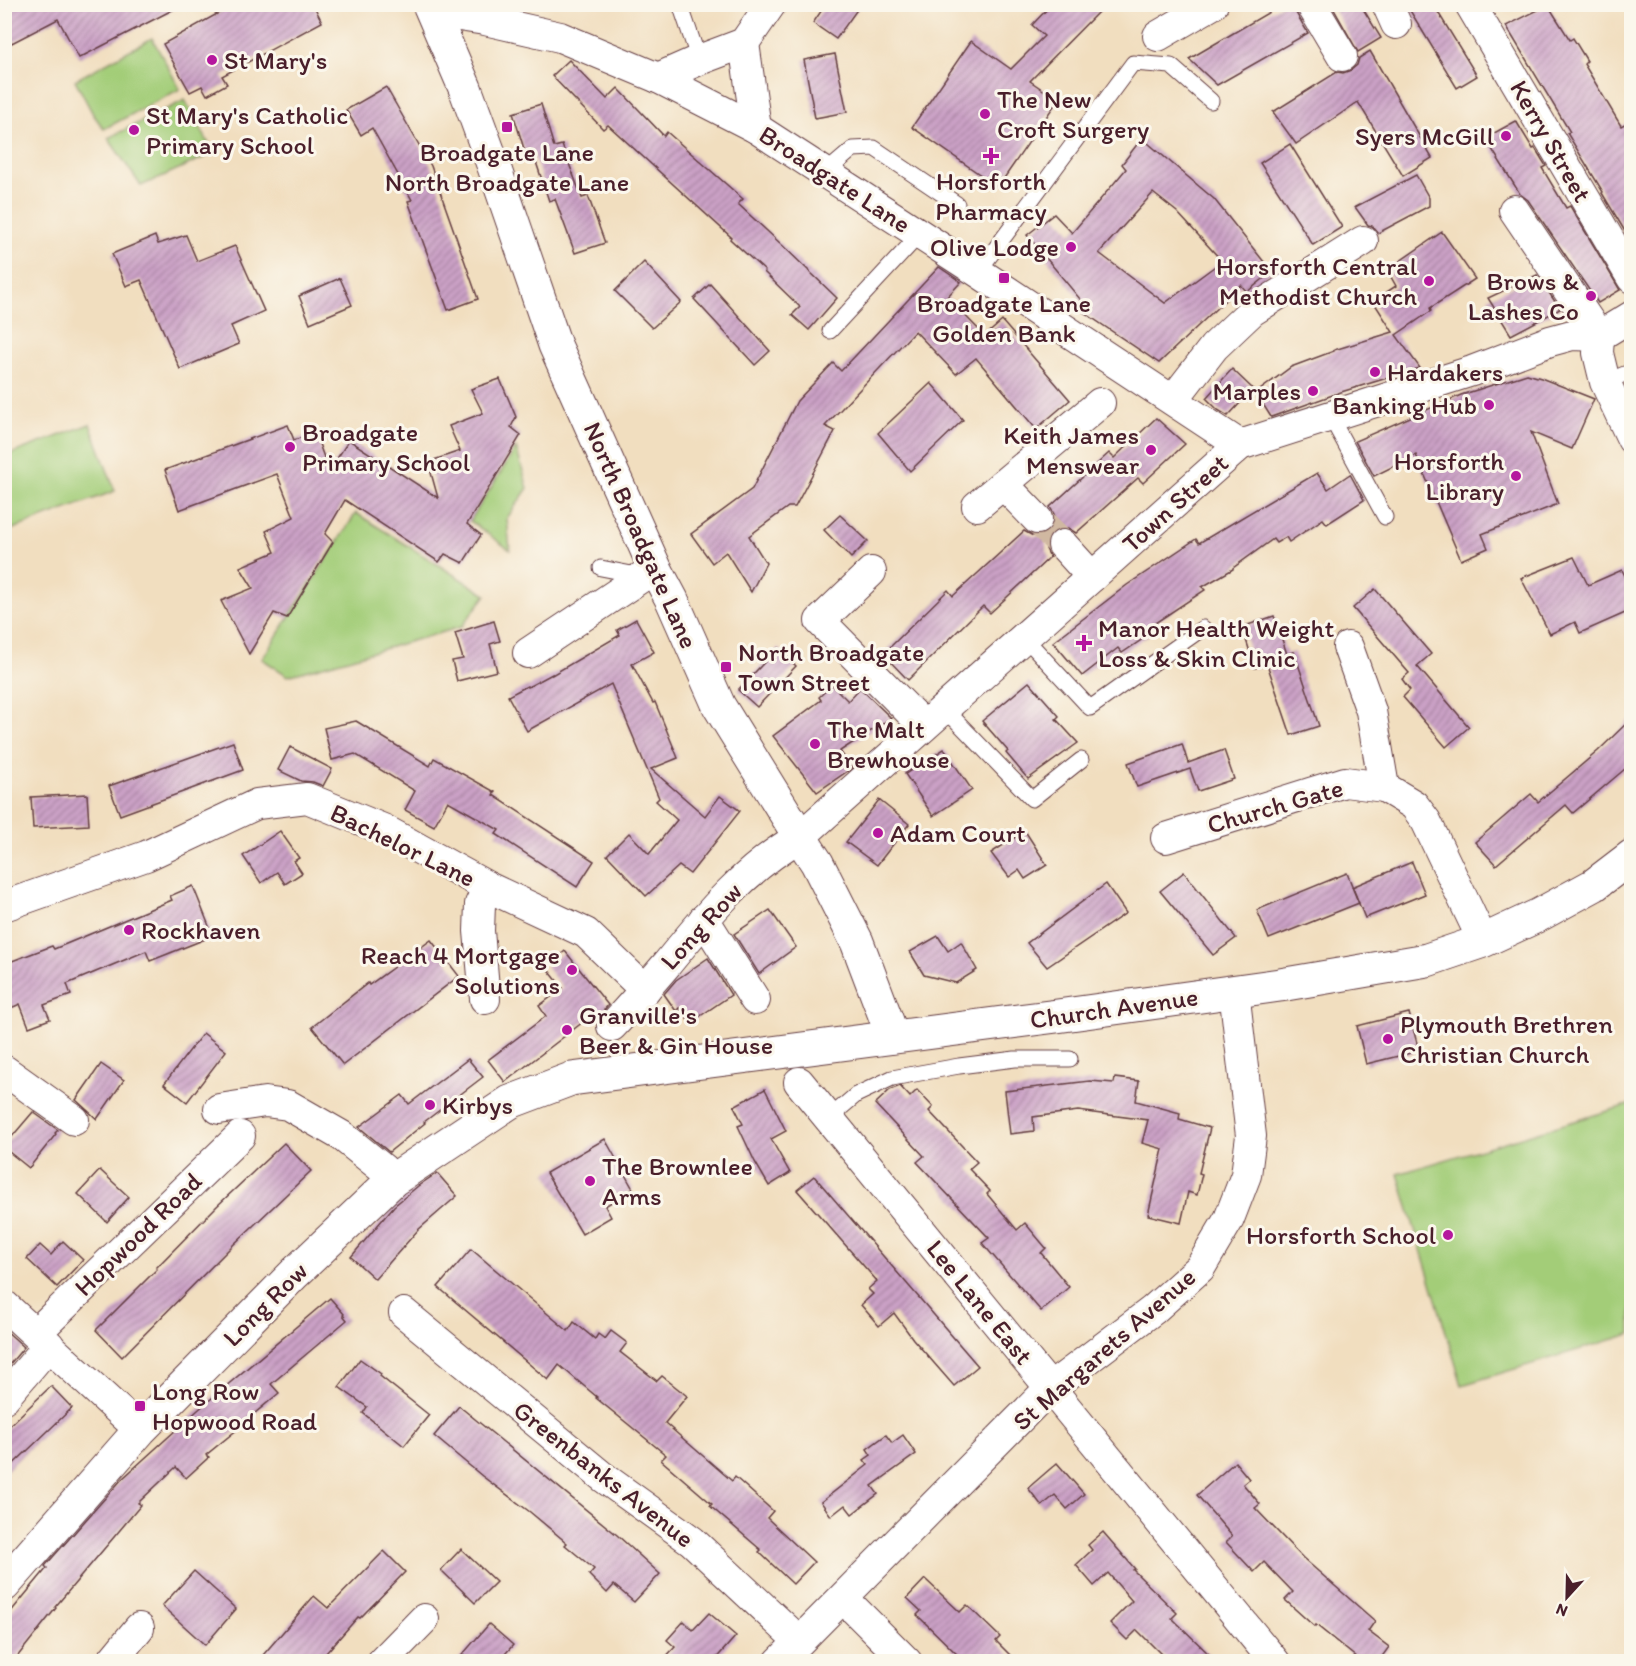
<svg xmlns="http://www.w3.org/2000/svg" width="1636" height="1666" font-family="Itim,sans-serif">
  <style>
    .park { fill: #a3cd78; stroke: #767652; stroke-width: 1.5 }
    .building { fill: url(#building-hatch); fill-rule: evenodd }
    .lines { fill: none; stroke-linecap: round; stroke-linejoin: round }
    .minor-tunnel { stroke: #d0b8a1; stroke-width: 30; stroke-dasharray: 30 15; stroke-linecap: butt }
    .service-casing { stroke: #633c41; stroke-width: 17 }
    .minor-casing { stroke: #633c41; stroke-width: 32 }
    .tertiary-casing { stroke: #633c41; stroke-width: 35 }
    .service { stroke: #fff; stroke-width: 15 }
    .minor { stroke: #fff; stroke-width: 30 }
    .tertiary { stroke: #fff; stroke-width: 33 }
    .poi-dot { fill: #b5179e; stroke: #fbf7ec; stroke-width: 2 }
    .labels { text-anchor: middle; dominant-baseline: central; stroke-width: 6; stroke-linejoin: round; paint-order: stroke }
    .poi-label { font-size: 26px; fill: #4a1f2b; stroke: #fbf7ec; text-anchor: start }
    .street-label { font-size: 26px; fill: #4a1f2b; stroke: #fbf7ec }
  </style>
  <defs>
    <pattern id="building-hatch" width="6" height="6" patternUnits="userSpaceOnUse" patternTransform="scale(1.5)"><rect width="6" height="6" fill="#cba1c6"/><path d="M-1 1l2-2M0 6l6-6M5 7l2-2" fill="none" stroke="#a783a1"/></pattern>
  </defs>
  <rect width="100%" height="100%" fill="#fbf7ec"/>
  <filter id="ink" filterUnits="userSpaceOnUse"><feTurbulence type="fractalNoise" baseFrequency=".0167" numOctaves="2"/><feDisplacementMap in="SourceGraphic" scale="12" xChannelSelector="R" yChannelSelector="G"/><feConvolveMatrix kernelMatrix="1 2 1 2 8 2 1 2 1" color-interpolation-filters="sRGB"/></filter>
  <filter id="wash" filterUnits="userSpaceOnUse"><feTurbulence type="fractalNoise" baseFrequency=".008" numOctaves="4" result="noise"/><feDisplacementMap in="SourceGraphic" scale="24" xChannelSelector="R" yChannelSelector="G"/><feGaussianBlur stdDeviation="1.35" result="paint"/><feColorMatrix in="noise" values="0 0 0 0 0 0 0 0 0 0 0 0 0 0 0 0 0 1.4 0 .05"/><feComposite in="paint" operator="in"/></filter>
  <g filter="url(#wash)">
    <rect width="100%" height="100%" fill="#f1debf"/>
    <g class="park">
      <polygon points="152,38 180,89 104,129 93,114 75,80"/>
      <polygon points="185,100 214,153 141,186 108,138"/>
      <polygon points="90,424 115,491 5,532 5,456"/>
      <polygon points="516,448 528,488 507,518 510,550 470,521"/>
      <polygon points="356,513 486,595 461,627 288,676 262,659"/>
      <polygon points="1631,1104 1631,1334 1462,1385 1398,1174"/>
    </g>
    <g id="blocks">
      <g class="building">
        <polygon points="4,4 184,4 79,58 58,19 4,47"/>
        <polygon points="235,4 313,4 322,22 222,76 227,84 207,95 202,86 190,92 163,44"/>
        <polygon points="826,4 861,4 836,39 813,23"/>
        <polygon points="1052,4 1106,4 1030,81 1058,100 998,187 912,127 971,41 1011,69 1044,36 1032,25"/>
        <polygon points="1283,4 1294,4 1296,13 1308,33 1217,85 1189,59"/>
        <polygon points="1331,4 1360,4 1381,38 1358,52"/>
        <polygon points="1406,4 1433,4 1477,76 1457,88"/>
        <polygon points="1548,5 1570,40 1573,38 1587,61 1584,64 1621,126 1632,120 1632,243 1602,193 1603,192 1567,133 1570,132 1506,26"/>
        <polygon points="1370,51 1432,158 1403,176 1358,102 1296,144 1273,112 1337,72 1343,73 1351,70 1357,65 1359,58"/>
        <polygon points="835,54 847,112 815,118 804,60"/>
        <polygon points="569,60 607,99 618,88 664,136 667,132 743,199 738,204 781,244 837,298 809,330 792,315 800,307 764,272 765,271 730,239 731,237 608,125 603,129 552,76"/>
        <polygon points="386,87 431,166 478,299 448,310 408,201 412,200 372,128 361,135 346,110"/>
        <polygon points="541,104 554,147 562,145 582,198 588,196 605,243 575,253 555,199 549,201 532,150 525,152 513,113"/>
        <polygon points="1516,121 1533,149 1535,148 1546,166 1542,168 1566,208 1570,206 1620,290 1598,303 1528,200 1520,194 1485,138"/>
        <path d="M1142 138 1214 199 1272 272 1247 292 1241 285 1159 363 1082 311 1085 305 1027 235 1054 214 1072 233 1126 169 1122 164ZM1153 193 1177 212 1222 261 1165 303 1099 253Z"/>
        <polygon points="1290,144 1342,227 1313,245 1260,163"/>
        <polygon points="1416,175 1429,198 1429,206 1378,233 1372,226 1368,225 1355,207"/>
        <polygon points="1442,232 1475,279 1430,308 1431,311 1396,335 1420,368 1341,392 1271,417 1256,393 1291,367 1334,351 1334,350 1393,332 1373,301 1396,286 1387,270"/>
        <polygon points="186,235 197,261 235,246 264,311 231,326 239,344 180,369 141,280 126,286 112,254 155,236 158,244"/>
        <polygon points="644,262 681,302 652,328 615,291"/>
        <polygon points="939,267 961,282 947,297 985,336 1002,321 1070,400 1036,429 976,358 956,374 915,331 825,426 835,431 795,507 788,507 749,536 766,563 751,592 726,552 712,563 691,534 752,489 797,401 833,363 841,371"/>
        <polygon points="1537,275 1560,309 1511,335 1488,298"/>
        <polygon points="340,278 352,305 310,323 299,296"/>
        <polygon points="710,284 770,351 755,365 694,299"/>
        <polygon points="1232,369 1253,389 1228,416 1218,410 1206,398"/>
        <polygon points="1527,374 1541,378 1594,399 1572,449 1531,432 1558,504 1482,534 1488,548 1461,560 1416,455 1374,476 1355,441 1461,395"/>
        <polygon points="500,379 516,417 511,427 521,435 467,524 481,535 463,563 445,554 439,562 345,500 325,534 333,542 287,618 274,613 249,654 221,601 253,588 240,567 275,552 266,531 294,517 277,474 179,510 165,470 288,425 294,440 315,433 329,471 349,440 438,498 428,462 460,451 449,426 483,413 471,389"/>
        <polygon points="931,383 963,420 910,471 878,433"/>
        <polygon points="1156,418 1185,444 1143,483 1138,478 1076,533 1068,528 1059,528 1052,532 1046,540 1046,549 1050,557 990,613 983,606 908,680 883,654 948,590 953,596 1024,531 1033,536 1041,536 1049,532 1054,523 1054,514 1050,507 1109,453 1114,458"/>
        <polygon points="1317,473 1328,489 1350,474 1364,500 1327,524 1323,519 1289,542 1286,537 1276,543 1273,539 1233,568 1233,569 1202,587 1205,590 1155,623 1159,628 1122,653 1118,648 1082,676 1053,642 1127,585 1196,539 1199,543"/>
        <polygon points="840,515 868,541 851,558 824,530"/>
        <polygon points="1574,557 1588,585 1622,570 1632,589 1632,610 1580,633 1575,622 1550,634 1521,578"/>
        <polygon points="1375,589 1431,654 1417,666 1469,727 1446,747 1403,697 1410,690 1402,679 1409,673 1353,608"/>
        <polygon points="1274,616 1287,654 1294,652 1319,726 1291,735 1267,664 1255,668 1242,627"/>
        <polygon points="636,619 654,652 632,664 653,703 655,702 678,758 651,769 705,816 720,796 740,811 690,874 679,866 646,896 607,855 629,833 649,854 677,820 656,801 659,798 611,684 527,731 508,696 527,686 528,687 552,674 552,675 620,635 617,630"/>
        <polygon points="494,621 500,641 490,644 497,671 457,681 452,661 463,659 455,633"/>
        <polygon points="778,648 796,666 757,707 738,690"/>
        <polygon points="1029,682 1059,716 1056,719 1078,743 1028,779 1006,753 1008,751 982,721"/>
        <polygon points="832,685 848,701 860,688 891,718 840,751 852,768 817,792 773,736 821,700 819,697"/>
        <polygon points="1632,718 1632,763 1573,813 1566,805 1496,865 1475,842 1531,794 1538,802 1598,751"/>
        <polygon points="356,721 430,766 434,758 495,792 493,795 594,861 577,887 496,834 499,830 448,801 434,826 405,810 415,791 355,754 332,760 324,728"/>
        <polygon points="233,742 243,770 120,815 109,786"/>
        <polygon points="1182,744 1188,763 1224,750 1234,779 1198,791 1190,769 1137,787 1128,763"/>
        <polygon points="290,747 332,769 323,786 313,782 301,781 278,770"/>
        <polygon points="944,749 972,790 933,816 905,774"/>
        <polygon points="87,794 89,825 33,828 31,797"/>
        <polygon points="879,800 909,824 877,865 846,842"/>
        <polygon points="280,831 299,858 294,861 302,873 285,884 277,872 261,883 243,856"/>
        <polygon points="1025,831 1047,865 1025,879 1019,870 1009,877 991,853"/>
        <polygon points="1412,862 1425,894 1365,918 1352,887"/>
        <polygon points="1184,872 1236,938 1213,955 1160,891"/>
        <polygon points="1347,873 1359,903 1269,939 1257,910"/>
        <polygon points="1106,884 1126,913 1047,967 1027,943"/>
        <polygon points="193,886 213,936 150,961 146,951 67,984 71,995 44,1005 50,1019 29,1027 20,1004 4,1011 4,964 52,946 54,949 172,900 170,896"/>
        <polygon points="770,910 796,947 759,974 734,934"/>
        <polygon points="938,936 948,951 961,942 977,970 956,983 924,975 910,952"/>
        <polygon points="431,940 459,976 343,1065 312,1027 368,983 369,985"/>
        <polygon points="565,951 608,1005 596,1020 591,1024 587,1019 505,1082 488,1060 546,1016 539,1006 563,988 546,967"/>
        <polygon points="708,958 731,995 690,1023 679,1008 676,1011 664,994 676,980"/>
        <polygon points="1409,1013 1419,1051 1366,1064 1357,1026"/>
        <polygon points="203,1033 226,1051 187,1102 164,1084"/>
        <polygon points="468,1059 483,1077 424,1122 425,1123 389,1152 359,1127 402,1095 409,1104"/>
        <polygon points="101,1064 124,1080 97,1119 76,1100"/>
        <polygon points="1115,1078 1139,1081 1136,1101 1180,1113 1179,1119 1210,1128 1199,1173 1202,1174 1197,1195 1188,1192 1181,1223 1148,1215 1163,1149 1142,1143 1148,1120 1078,1111 1033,1117 1034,1131 1010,1134 1005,1091 1090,1081 1114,1083"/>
        <polygon points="900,1086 910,1097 917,1090 933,1107 929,1111 977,1162 969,1169 990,1191 987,1194 1017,1230 1025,1223 1046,1248 1041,1253 1069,1287 1041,1311 982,1243 989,1238 917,1162 924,1156 875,1104 890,1090"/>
        <polygon points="765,1089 786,1131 771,1139 790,1173 769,1186 755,1162 738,1126 743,1124 734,1106"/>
        <polygon points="33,1112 58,1130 55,1133 56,1134 29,1168 4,1148 4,1146"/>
        <polygon points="605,1139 633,1189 605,1206 611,1217 582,1234 546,1173"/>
        <polygon points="284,1143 311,1171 232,1246 122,1357 96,1330 157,1269 156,1268 217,1206"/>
        <polygon points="100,1170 129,1197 107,1222 78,1194"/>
        <polygon points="437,1173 457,1196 418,1230 375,1279 351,1257 394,1206 418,1186"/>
        <polygon points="814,1176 978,1366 954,1386 913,1339 894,1313 879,1326 861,1305 873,1294 868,1289 877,1281 797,1190"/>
        <polygon points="63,1241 83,1260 57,1287 27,1259 40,1245 51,1255"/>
        <polygon points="471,1249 568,1331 574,1322 595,1339 598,1334 605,1339 611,1331 627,1343 620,1352 657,1381 662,1376 687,1396 665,1423 732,1481 735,1477 773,1511 767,1518 814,1562 793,1584 759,1552 761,1550 710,1506 712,1504 661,1460 666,1455 596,1398 597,1397 559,1365 548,1380 438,1287"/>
        <polygon points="330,1298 344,1314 343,1315 347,1320 271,1384 279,1393 248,1419 249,1420 206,1455 209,1457 186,1478 176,1467 138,1503 141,1505 55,1607 56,1608 13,1662 4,1662 4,1620 47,1568 45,1566 122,1479 198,1410"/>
        <polygon points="4,1329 24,1347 4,1371"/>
        <polygon points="360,1359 381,1374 380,1376 429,1415 404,1446 363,1413 367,1407 339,1387"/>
        <polygon points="51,1386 72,1408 4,1473 4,1431"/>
        <polygon points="459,1406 617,1535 660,1574 634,1602 614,1585 607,1593 589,1575 594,1569 565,1545 567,1543 530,1512 482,1476 434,1436"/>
        <polygon points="886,1435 892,1443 903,1435 916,1454 872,1486 878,1494 852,1514 845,1505 831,1516 821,1502 868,1465 864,1460 871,1455 867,1449"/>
        <polygon points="1235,1462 1249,1479 1243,1484 1260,1504 1255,1508 1303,1558 1375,1621 1368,1631 1389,1647 1378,1662 1362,1662 1316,1625 1315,1627 1285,1600 1293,1592 1264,1562 1254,1572 1226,1542 1232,1536 1197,1495"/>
        <polygon points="1057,1463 1084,1494 1067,1509 1055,1495 1042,1506 1028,1488"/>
        <polygon points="1103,1532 1135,1569 1133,1570 1177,1613 1172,1618 1217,1662 1169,1662 1137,1630 1127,1640 1110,1623 1132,1601 1108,1573 1094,1586 1076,1565 1092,1550 1088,1545"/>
        <polygon points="461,1549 496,1582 475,1603 441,1570"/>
        <polygon points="384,1551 405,1572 360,1618 358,1617 318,1662 257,1662 314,1596 328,1608"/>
        <polygon points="194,1571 236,1609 205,1645 162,1606"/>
        <polygon points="925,1579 960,1612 967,1605 1000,1637 996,1641 1017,1662 965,1662 917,1615 921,1611 907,1598"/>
        <polygon points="709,1613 736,1636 713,1662 661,1662 675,1647 667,1640 684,1621 693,1630"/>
        <polygon points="489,1624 513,1645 498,1662 456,1662"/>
      </g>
    </g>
  </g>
  <g filter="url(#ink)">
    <use href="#blocks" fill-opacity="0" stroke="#633c41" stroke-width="1.5"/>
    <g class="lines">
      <polyline class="minor-tunnel" points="1037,519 1063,545"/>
      <defs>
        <g id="service">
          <polyline points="680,4 699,60"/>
          <polyline points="825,173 853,149 874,148 957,204"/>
          <polyline points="978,272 1133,63 1171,66 1211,101"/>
          <polyline points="830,331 920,234"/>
          <polyline points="1605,382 1632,371"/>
          <polyline points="1330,416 1385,517"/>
          <polyline points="601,568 642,576"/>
          <polyline points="1024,637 1090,708 1203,628"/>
          <polyline points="944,708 1032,799 1081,760"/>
          <polyline points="829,1118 856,1095 892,1078 959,1066 1015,1059 1070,1059"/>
        </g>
        <g id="minor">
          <polyline points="1311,4 1342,56"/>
          <polyline points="1387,4 1396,24"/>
          <polyline points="1470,4 1632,278"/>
          <polyline points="433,12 485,20 560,37 658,78 756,128 978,272 1240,445"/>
          <polyline points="1158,36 1213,4"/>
          <polyline points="744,43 756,128"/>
          <polyline points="658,78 699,60 744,43 771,4"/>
          <polyline points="1514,210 1599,336"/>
          <polyline points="1599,336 1598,353 1605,382 1632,439"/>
          <polyline points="1173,400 1214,347 1252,311 1363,241"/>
          <polyline points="1003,484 1037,519"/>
          <polyline points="977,506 1100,403"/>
          <polyline points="1063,545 1092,577"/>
          <polyline points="871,572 820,621 924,726"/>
          <polyline points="1348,647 1371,711 1384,787"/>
          <polyline points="528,653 655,568"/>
          <polyline points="1166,838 1345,782 1384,787 1414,805 1426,821 1483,941"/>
          <polyline points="4,906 146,856 257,804 307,798 383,829 488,887 586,933 645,990"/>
          <polyline points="704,919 755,1000"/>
          <polyline points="485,999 479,931 480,904 488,887"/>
          <path d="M612 1026C631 1006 649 985 667 964 706 916 745 868 800 837L1240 445 1472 371 1550 341 1572 335 1599 336 1632 316"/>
          <polyline points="4,1070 74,1120"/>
          <polyline points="799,1082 1275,1662"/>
          <polyline points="219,1109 265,1102 288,1105 342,1136 383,1169 393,1180"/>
          <polyline points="4,1305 140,1430"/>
          <polyline points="404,1313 603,1477 692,1541 799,1641"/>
          <polyline points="36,1333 240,1136"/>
          <polyline points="4,1398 49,1345"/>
          <polyline points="843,1598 907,1662"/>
          <polyline points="111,1662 139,1628"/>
          <polyline points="382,1662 424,1619"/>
          <polyline points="779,1662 1050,1388 1153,1310 1200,1268 1229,1219 1246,1175 1251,1136 1236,1008 1236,991"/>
        </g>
        <g id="tertiary">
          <polyline points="429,4 465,88 494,167 555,345 655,568 672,600 719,706 800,837 817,863 857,942 893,1037"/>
          <polyline points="4,1585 140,1430 295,1273 393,1180 510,1102 571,1079 1057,1016 1280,985 1427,960 1483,941 1539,915 1594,885 1632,856"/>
        </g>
      </defs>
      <use href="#service" class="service-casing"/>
      <use href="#minor" class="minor-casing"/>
      <use href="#tertiary" class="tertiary-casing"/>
      <use href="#service" class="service"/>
      <use href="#minor" class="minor"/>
      <use href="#tertiary" class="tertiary"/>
    </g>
  </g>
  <g class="poi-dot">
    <circle cx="212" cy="60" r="6"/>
    <circle cx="985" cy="114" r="6"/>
    <rect x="501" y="121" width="12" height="12" rx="3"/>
    <circle cx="134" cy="130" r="6"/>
    <circle cx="1506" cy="136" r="6"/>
    <path d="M988 147h6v6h6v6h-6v6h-6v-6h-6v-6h6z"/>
    <circle cx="1071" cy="247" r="6"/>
    <rect x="998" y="272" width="12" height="12" rx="3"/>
    <circle cx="1429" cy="281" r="6"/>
    <circle cx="1591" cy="296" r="6"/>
    <circle cx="1375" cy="372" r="6"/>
    <circle cx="1313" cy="391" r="6"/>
    <circle cx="1489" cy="405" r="6"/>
    <circle cx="290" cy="447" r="6"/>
    <circle cx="1151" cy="450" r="6"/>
    <circle cx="1516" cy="476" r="6"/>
    <path d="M1081 634h6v6h6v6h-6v6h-6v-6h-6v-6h6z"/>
    <rect x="720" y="661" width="12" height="12" rx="3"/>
    <circle cx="815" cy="744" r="6"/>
    <circle cx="878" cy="833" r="6"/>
    <circle cx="129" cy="930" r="6"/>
    <circle cx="572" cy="970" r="6"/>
    <circle cx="567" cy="1030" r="6"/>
    <circle cx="1388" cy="1039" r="6"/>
    <circle cx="430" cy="1105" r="6"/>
    <circle cx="590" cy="1181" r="6"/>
    <circle cx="1448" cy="1235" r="6"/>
    <rect x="134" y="1400" width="12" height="12" rx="3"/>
  </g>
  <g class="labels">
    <g class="poi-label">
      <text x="224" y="60">St Mary's</text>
      <text x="997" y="99">The New<tspan x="997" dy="30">Croft Surgery</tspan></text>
      <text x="146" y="115">St Mary's Catholic<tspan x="146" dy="30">Primary School</tspan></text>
      <text x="1494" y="136" text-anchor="end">Syers McGill</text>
      <text x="507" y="152" text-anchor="middle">Broadgate Lane<tspan x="507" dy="30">North Broadgate Lane</tspan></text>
      <text x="991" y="181" text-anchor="middle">Horsforth<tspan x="991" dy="30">Pharmacy</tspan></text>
      <text x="1059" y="247" text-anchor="end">Olive Lodge</text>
      <text x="1417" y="266" text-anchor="end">Horsforth Central<tspan x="1417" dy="30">Methodist Church</tspan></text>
      <text x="1579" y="281" text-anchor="end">Brows &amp;<tspan x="1579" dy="30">Lashes Co</tspan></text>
      <text x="1004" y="303" text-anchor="middle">Broadgate Lane<tspan x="1004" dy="30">Golden Bank</tspan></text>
      <text x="1387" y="372">Hardakers</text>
      <text x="1301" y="391" text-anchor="end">Marples</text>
      <text x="1477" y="405" text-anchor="end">Banking Hub</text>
      <text x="302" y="432">Broadgate<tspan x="302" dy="30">Primary School</tspan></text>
      <text x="1139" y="435" text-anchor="end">Keith James<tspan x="1139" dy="30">Menswear</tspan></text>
      <text x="1504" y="461" text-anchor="end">Horsforth<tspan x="1504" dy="30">Library</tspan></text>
      <text x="1098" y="628">Manor Health Weight<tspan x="1098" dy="30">Loss &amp; Skin Clinic</tspan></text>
      <text x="738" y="652">North Broadgate<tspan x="738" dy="30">Town Street</tspan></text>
      <text x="827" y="729">The Malt<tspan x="827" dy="30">Brewhouse</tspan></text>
      <text x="890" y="833">Adam Court</text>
      <text x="141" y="930">Rockhaven</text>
      <text x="560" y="955" text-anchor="end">Reach 4 Mortgage<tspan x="560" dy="30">Solutions</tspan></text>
      <text x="579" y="1015">Granville's<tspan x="579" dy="30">Beer &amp; Gin House</tspan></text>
      <text x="1400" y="1024">Plymouth Brethren<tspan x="1400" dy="30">Christian Church</tspan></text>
      <text x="442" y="1105">Kirbys</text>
      <text x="602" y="1166">The Brownlee<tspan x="602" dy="30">Arms</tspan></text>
      <text x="1436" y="1235" text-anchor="end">Horsforth School</text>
      <text x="152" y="1391">Long Row<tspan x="152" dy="30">Hopwood Road</tspan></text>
    </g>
    <g class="street-label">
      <text transform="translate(1551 141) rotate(60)">Kerry Street</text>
      <text transform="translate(835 179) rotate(33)">Broadgate Lane</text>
      <text transform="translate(1175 503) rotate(-42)">Town Street</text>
      <text transform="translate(641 535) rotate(66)">North Broadgate Lane</text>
      <text transform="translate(1275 806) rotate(-16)">Church Gate</text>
      <text transform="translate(403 845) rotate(26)">Bachelor Lane</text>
      <text transform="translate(701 926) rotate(-48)">Long Row</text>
      <text transform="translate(1114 1008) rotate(-8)">Church Avenue</text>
      <text transform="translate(138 1234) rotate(-44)">Hopwood Road</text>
      <text transform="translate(980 1302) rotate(51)">Lee Lane East</text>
      <text transform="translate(265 1304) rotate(-45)">Long Row</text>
      <text transform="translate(1104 1349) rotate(-41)">St Margarets Avenue</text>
      <text transform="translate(604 1474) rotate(38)">Greenbanks Avenue</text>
    </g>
  </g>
  <rect width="1636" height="1666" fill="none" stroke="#fbf7ec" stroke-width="24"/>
  <g transform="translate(1567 1597) rotate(202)" stroke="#fbf7ec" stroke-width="4.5" paint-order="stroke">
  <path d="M0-4.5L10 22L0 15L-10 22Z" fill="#4a1f2b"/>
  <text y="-9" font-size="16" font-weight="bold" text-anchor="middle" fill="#4a1f2b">N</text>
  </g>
</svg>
